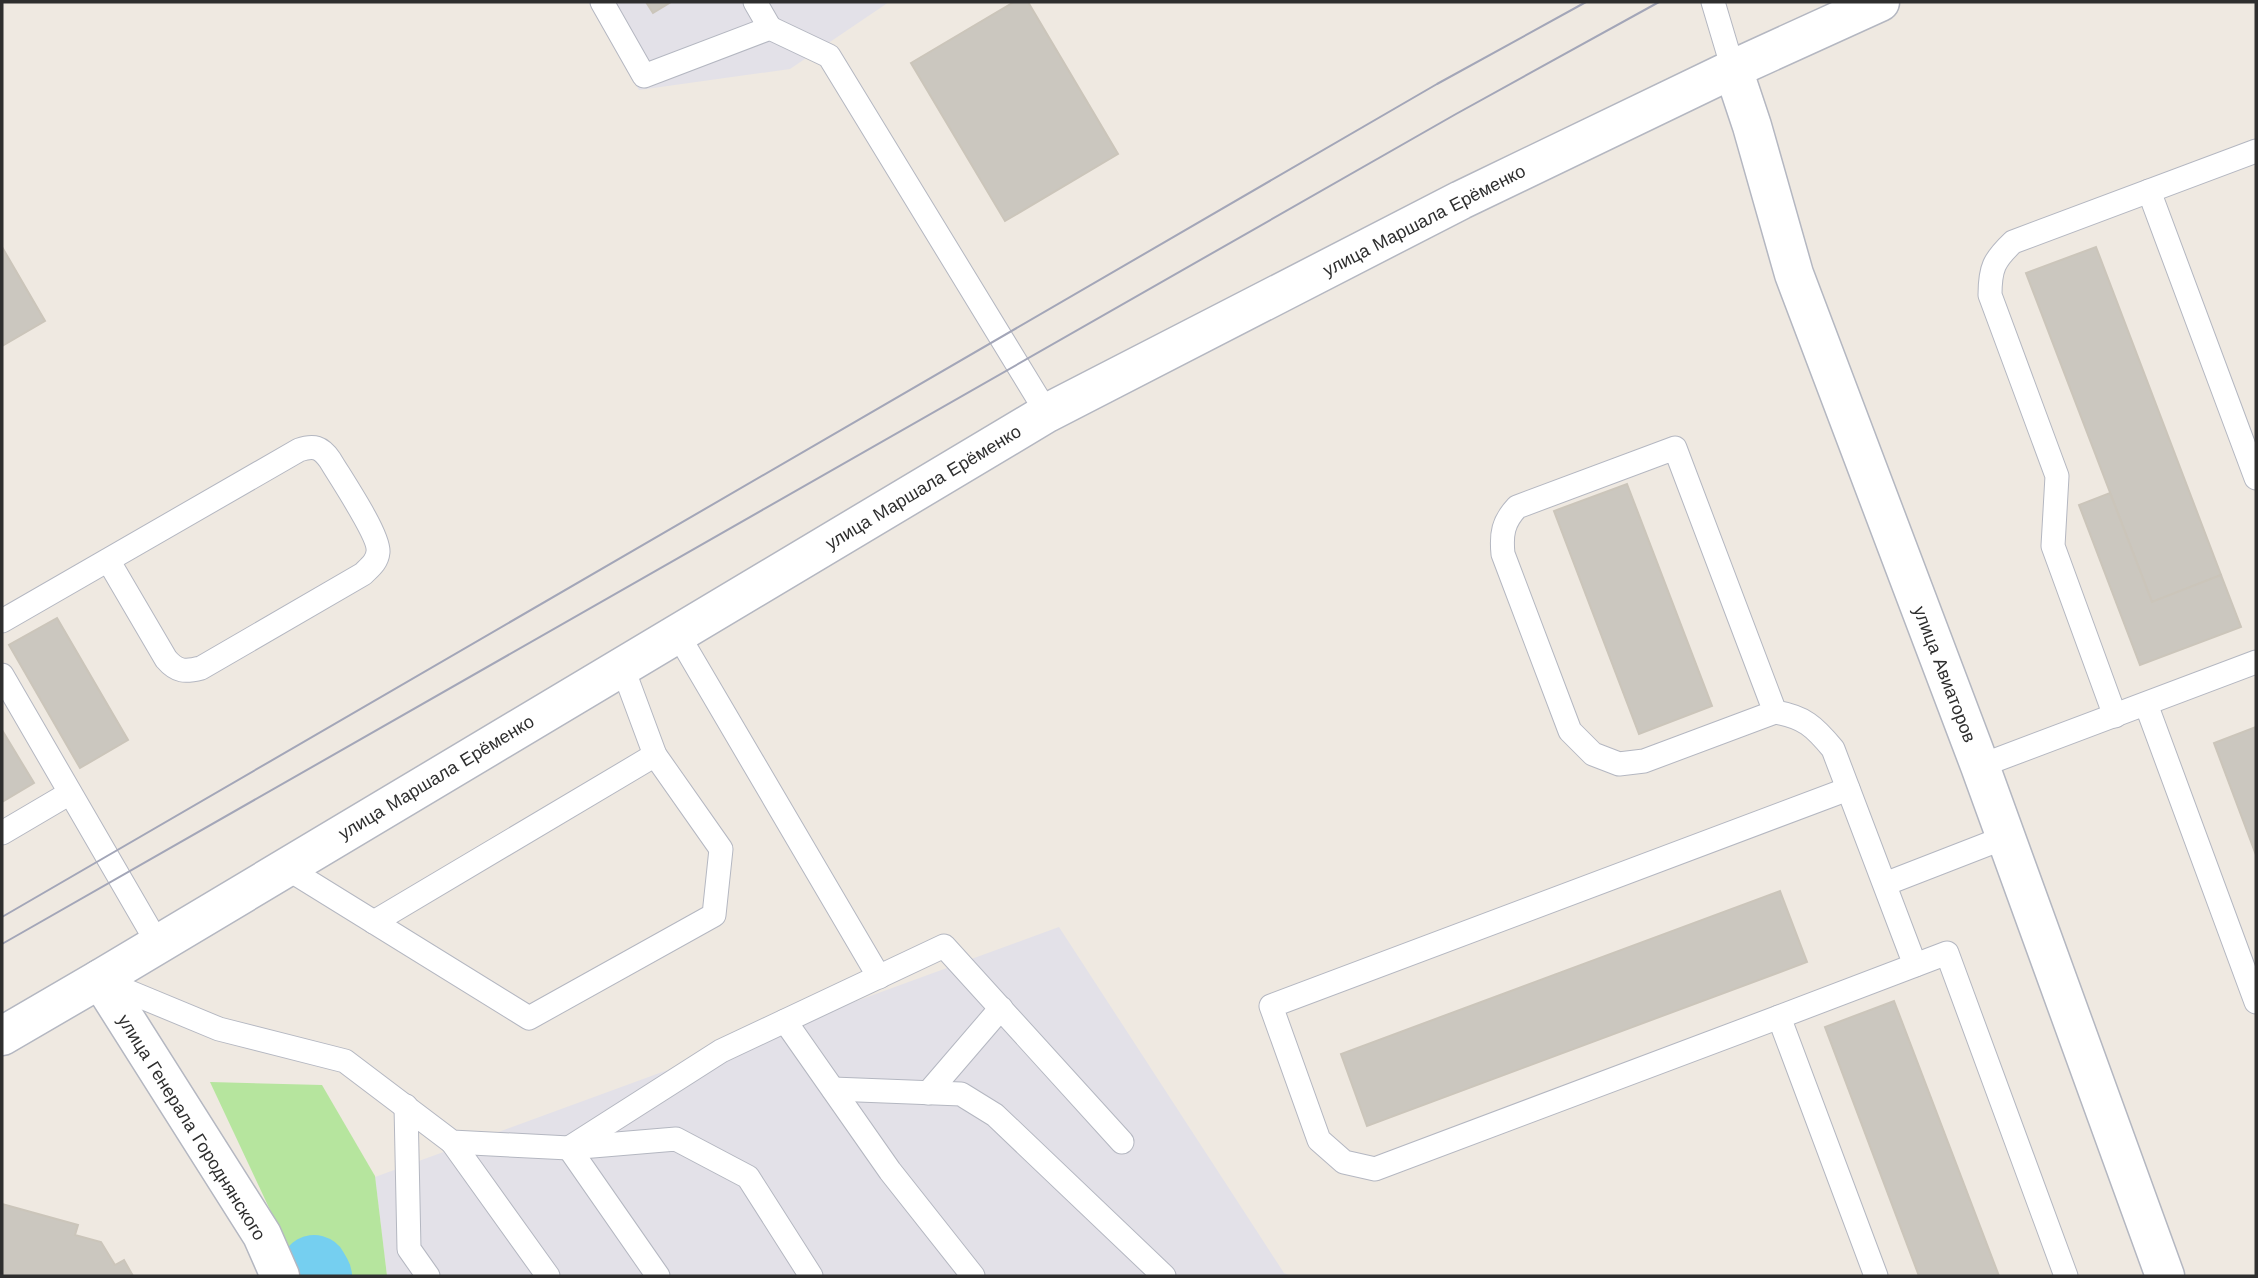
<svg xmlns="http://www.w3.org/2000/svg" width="2258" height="1278" font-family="'Work Sans',sans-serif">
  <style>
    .industrial { fill: #e3e1e8 }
    .green { fill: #b6e59e }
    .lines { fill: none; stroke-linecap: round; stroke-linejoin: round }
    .river { stroke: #75cff0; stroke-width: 68 }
    .building { fill: #cbc7bf; stroke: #cbc5ba; stroke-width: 2 }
    .service-casing { stroke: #b4b7c1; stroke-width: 25 }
    .minor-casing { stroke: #b4b7c1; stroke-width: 41 }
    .secondary-casing { stroke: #b4b7c1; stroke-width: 41 }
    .service { stroke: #fff; stroke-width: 23 }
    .minor { stroke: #fff; stroke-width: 38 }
    .secondary { stroke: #fff; stroke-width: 38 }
    .tram { stroke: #a3a6b8; stroke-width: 2 }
    .labels { text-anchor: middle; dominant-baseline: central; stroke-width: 7; stroke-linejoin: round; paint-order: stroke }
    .street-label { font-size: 18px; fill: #2e2e2e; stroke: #fff }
  </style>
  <rect width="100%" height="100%" fill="#efe9e1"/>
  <g class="industrial">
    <polygon points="588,2 889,2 790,69 639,90"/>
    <polygon points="1059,927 1284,1273 1291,1276 387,1276 375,1177"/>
  </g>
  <polygon class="green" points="210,1082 322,1085 375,1176 387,1276 301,1276"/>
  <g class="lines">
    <polyline class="river" points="314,1269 318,1276"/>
  </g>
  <g class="building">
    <polygon points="646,2 671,2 653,13"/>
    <polygon points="1014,2 1028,2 1118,154 1005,221 911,63"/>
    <polygon points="2,247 45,321 2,346"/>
    <polygon points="2096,247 2221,575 2152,602 2026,273"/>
    <polygon points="1627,484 1712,706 1639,734 1554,511"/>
    <polygon points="2110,493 2152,602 2221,575 2241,627 2140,665 2079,505"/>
    <polygon points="57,618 128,740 80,768 9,645"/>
    <polygon points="2256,727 2256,855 2214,743"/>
    <polygon points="2,730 34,783 2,802"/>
    <polygon points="1780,891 1807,962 1367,1126 1341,1054"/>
    <polygon points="1894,1001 1999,1276 1919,1276 1825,1027"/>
    <polygon points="2,1204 78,1225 75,1235 101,1242 115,1265 124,1260 133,1276 2,1276"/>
  </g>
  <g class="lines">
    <defs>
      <g id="service">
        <polyline points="602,2 644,76 770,28 829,56 1047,413"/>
        <polyline points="755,2 770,28"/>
        <polyline points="1713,2 1733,69"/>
        <polyline points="2149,191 2256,478"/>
        <path d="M2 621 299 450C314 445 321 447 330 460 340 477 380 536 378 552 377 562 370 567 363 574L201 668C185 672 177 672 166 659L108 560"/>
        <polyline points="677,633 879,977"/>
        <polyline points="2,675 158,944"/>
        <polyline points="2146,704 2256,1002"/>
        <path d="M1775 712 1644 761 1619 764 1593 754 1570 731 1503 554C1501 534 1503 522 1517 507L1675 448 1775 712C1804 717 1814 726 1833 749L1915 965"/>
        <path d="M2115 716 2053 546 2057 476 1990 295C1990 268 1994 260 2013 242L2256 151"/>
        <polyline points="1980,766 2256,662"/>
        <polyline points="2,833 70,793"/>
        <polyline points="285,867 529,1018 714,915 721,849 655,755 622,666"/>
        <polyline points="1885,884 2006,837"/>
        <polyline points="374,922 655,755"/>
        <polyline points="103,981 219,1029 345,1061 452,1142 569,1148 676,1139 748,1177 811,1276"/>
        <polyline points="1779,1017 1375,1169 1344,1162 1319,1140 1271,1006 1848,789"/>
        <polyline points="785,1021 890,1171 973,1276"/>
        <polyline points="833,1089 961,1094 995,1115 1164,1276"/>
        <polyline points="928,1093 1001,1008"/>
        <polyline points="406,1106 409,1249 428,1276"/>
        <polyline points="452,1142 548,1276"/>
        <polyline points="658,1276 569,1148 721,1051 944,946 1122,1142"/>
        <polyline points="1876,1276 1779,1017 1947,953 2066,1276"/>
      </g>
      <g id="minor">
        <polyline points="1733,69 1752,126 1794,274 1980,766 2165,1276"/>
        <polyline points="100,979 262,1235 280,1276"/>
      </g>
      <polyline id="secondary" points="2,1036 100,979 1047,413 1461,200 1733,69 1880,2"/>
    </defs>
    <use href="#service" class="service-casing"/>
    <use href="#minor" class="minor-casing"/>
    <use href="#secondary" class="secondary-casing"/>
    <use href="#service" class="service"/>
    <use href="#minor" class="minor"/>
    <use href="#secondary" class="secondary"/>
    <g class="tram">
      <polyline points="2,917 1437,84 1586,2"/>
      <polyline points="2,944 1456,114 1659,2"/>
    </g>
  </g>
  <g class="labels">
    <g class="street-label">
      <text transform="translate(1424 220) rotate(-27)">улица Маршала Ерёменко</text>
      <text transform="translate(923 487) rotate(-31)">улица Маршала Ерёменко</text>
      <text transform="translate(1945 674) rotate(69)">улица Авиаторов</text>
      <text transform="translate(436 777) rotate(-31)">улица Маршала Ерёменко</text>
      <text transform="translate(192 1127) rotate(58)">улица Генерала Городнянского</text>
    </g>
  </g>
  <rect width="2258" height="1278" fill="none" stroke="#2e2e2e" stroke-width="7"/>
</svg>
